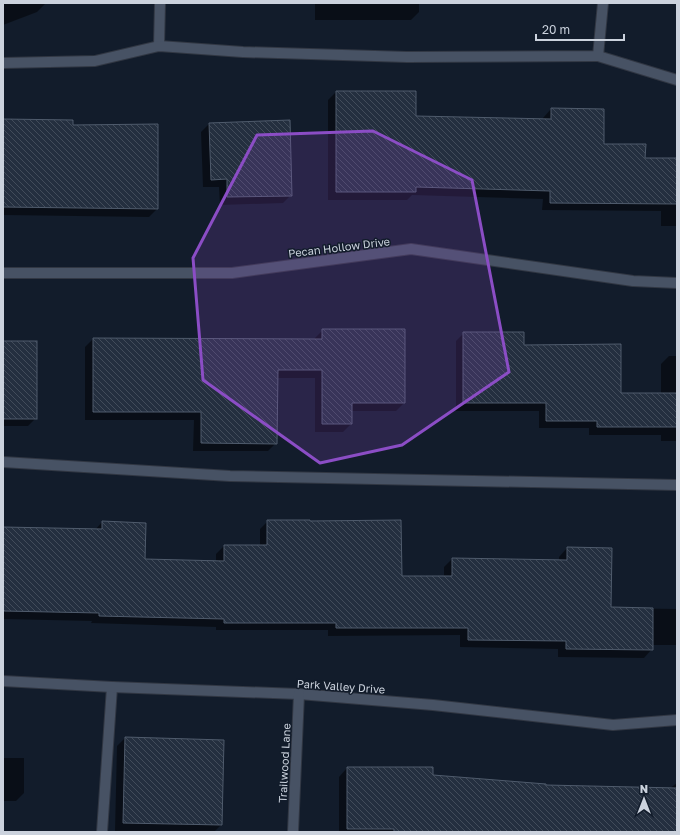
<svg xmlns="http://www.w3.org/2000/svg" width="680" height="835" font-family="'Golos Text',sans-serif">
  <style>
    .shadow { fill: #0007 }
    .building { fill: url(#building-back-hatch); stroke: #4f5b6c }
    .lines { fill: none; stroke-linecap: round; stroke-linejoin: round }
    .service-casing { stroke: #313743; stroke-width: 12 }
    .minor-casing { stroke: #313743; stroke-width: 12 }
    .service { stroke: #475264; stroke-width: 10 }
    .minor { stroke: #475264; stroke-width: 10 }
    .marked { fill: #8b4dc5; fill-opacity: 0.2; stroke: #8b4dc5; stroke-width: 3; stroke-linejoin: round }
    .labels { text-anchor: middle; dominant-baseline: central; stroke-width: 3; stroke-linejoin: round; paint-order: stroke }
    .street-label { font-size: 11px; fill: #cbd2dd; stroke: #121c2b }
  </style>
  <defs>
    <pattern id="building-back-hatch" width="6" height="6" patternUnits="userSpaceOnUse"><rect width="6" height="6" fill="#242f3f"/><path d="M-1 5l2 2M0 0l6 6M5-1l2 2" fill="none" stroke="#424c5a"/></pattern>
  </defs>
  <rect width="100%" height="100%" fill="#121c2b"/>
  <g class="shadow">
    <polygon points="3,3 45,3 45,4 37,12 3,25"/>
    <polygon points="315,3 419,3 419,12 411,20 315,20"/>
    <polygon points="336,92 415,92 415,117 543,120 543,118 551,109 603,145 644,159 677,159 677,226 661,226 661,211 542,210 543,199 412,195 407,200 328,200 328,100"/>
    <polygon points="3,120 72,126 157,209 149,217 3,215"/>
    <polygon points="209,124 291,195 283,203 220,205 219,187 203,187 201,132"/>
    <polygon points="323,330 404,403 396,411 351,411 351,424 343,432 315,432 315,378 276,378 276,443 268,451 193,451 194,420 85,420 85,347 93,339 315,340 315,338"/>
    <polygon points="464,333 523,346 620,394 661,394 661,364 669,356 677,356 677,441 661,441 661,435 589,435 589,428 539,428 539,411 456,411 456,341"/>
    <polygon points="3,342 36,418 28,426 3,426"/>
    <polygon points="268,521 401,577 444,577 444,567 452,559 559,561 559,557 567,548 610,608 677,609 677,645 652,645 652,649 644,658 558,657 558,649 460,647 460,635 328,636 328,630 216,630 216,627 91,623 92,621 3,619 3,528 95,530 102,522 144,560 216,562 216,554 224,546 260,546 260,529"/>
    <polygon points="125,738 221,825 214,832 115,831 117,746"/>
    <polygon points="3,758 24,758 24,793 16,801 3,801"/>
    <polygon points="347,768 545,786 669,789 677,783 677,832 339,832 339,777"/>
  </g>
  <g class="building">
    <polygon points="336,91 416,91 416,116 551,119 551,108 604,109 604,144 646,144 645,158 677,158 677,204 550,203 550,191 416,187 416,192 336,192"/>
    <polygon points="3,119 73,120 73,125 158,124 158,209 3,207"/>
    <polygon points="290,120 292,196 227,197 227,179 211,180 209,123"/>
    <polygon points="322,329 405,329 405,403 352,403 352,424 322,424 322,370 278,370 277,444 201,443 201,412 93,412 93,338 322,339"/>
    <polygon points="463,332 524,332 524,345 621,344 621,393 677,393 677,427 597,427 597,421 546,421 546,403 463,403"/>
    <rect x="3" y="341" width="34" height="78"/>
    <polygon points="267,520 310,520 310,521 401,520 402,576 452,576 452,558 567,560 567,547 612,548 611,607 653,608 653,650 566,649 566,641 468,640 468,628 336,628 336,623 224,623 224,619 99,616 99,613 3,611 3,527 102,529 102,521 146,523 145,559 224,561 224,545 267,545"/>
    <polygon points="125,737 224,740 222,825 123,823"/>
    <polygon points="347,767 433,767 433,775 546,784 546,785 677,788 677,832 394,832 394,829 347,829"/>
  </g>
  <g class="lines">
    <defs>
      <g id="service">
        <polyline points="159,46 160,3"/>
        <polyline points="598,56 677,80"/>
        <polyline points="3,63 95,61 159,46 243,52 407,57 598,56 603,3"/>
        <polyline points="3,462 230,476 677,485"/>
        <polyline points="102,832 112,687"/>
      </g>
      <g id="minor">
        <polyline points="3,273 232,273 411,249 633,281 677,283"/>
        <polyline points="3,681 112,687 299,694 433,705 613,725 677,720"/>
        <polyline points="293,832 299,694"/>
      </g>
    </defs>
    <use href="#service" class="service-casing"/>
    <use href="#minor" class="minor-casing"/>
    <use href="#service" class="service"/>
    <use href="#minor" class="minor"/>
  </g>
  <path class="marked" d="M373 131 472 180 509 372 402 445 320 463 203 380 193 258 257 135Z"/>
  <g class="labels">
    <g class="street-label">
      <text transform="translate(339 247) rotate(-7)">Pecan Hollow Drive</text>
      <text transform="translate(341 686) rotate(4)">Park Valley Drive</text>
      <text transform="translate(284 763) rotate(-87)">Trailwood Lane</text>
    </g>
  </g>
  <rect width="680" height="835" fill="none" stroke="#cbd2dd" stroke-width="8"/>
  <g transform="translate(644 799)" stroke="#121c2b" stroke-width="3" paint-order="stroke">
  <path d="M0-3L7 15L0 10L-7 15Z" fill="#cbd2dd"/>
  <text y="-6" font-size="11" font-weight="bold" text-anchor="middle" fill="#cbd2dd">N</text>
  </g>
  <path d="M536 34v6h88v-6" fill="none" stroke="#cbd2dd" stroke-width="2"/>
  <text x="542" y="34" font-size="12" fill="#cbd2dd" stroke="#121c2b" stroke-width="3" paint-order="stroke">20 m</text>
</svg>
